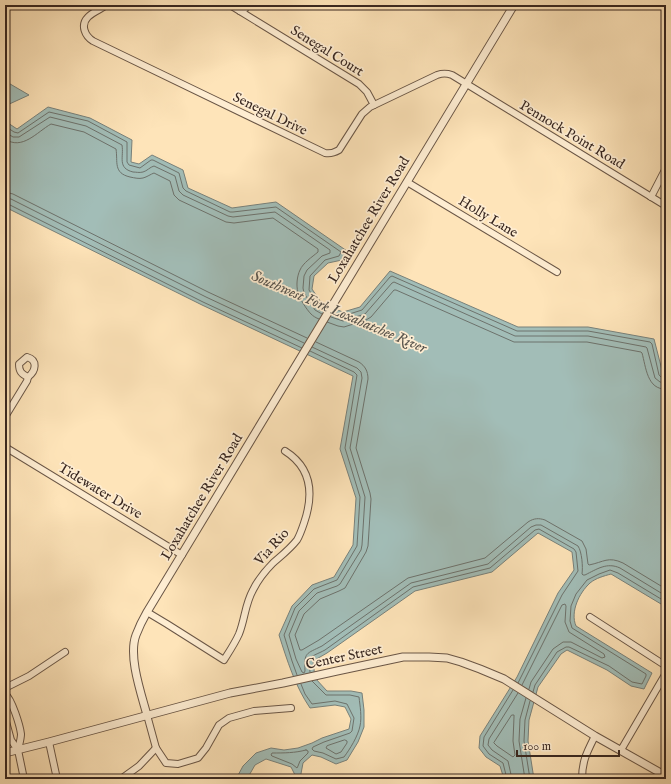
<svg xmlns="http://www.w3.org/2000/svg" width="671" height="784" font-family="'IM FELL English',serif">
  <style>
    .water { fill: #a2bdb7; stroke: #78817b }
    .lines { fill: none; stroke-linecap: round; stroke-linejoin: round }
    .shore { stroke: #6d726c; stroke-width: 1 }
    .minor-casing { stroke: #6a5646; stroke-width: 8 }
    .tertiary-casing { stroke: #6a5646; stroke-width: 9 }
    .minor { stroke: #feedd2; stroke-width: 6 }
    .tertiary { stroke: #feedd2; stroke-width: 7 }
    .labels { text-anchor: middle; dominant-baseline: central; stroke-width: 3.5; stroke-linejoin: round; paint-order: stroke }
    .street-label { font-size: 14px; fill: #382720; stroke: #feedd2 }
    .water-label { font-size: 15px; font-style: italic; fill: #58544d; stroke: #feedd2 }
  </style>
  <rect width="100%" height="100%" fill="#fee4b9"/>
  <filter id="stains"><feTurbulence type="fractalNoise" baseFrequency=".005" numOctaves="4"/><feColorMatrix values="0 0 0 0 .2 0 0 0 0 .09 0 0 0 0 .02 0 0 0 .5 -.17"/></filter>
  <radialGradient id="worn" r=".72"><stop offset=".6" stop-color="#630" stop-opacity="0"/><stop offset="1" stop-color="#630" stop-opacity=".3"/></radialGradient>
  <g class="water">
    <polygon points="5,81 29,95 5,106"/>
    <path d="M48 107 90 118 132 140 131 162 139 164 152 155 183 170 188 188 232 208 276 202 347 251 342 260 328 263 314 276 312 289 322 304 343 312 360 307 390 271 518 327H588L654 339 663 374H666V607L611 574C604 576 596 578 590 583 579 593 570 612 576 626L652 673 644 689 631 686 607 670 567 650 561 654 538 687 529 720 528 741 534 779H504L500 766 486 757 479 748 480 736 517 677 558 593 574 570 572 552 538 533 492 572 415 591 327 653 313 661 315 678 327 691H351L362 693 364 710V727L358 742 347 760 336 764 321 757 312 755 303 763 300 779H297L291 767 266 759 255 765 247 779H236L243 766 256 753 271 748 284 750 298 748 312 743 322 738 349 729 351 719 345 707 335 705 310 708C295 686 287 660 279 635L292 606 312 585 334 577 353 545 356 498 340 449 353 376 202 305 5 207V121L17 129Z"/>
  </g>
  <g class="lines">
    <g class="shore">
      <polyline points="5,126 14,132 18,133 49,112 88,121 127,142 127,162 129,165 140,168 151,160 153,160 179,173 183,188 186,191 230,212 233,212 276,207 341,252 339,256 325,260 310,276 309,290 319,306 325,309"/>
      <path d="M5 132 13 137H19L50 117 86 126 122 145C124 157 117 168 133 172 136 172 139 173 143 172 147 171 150 167 154 166L175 176 179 191 183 195 228 216 233 217 275 212 330 250V253L322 256 307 270 304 276 303 288 304 293 315 310 322 314"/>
      <path d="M5 139C22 151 37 132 51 124L84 132 116 149C118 162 113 173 130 177 135 178 139 179 143 178 147 177 151 174 154 173L170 181 174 195 179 200 226 222 234 223 273 218 318 249V252C312 257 303 263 300 270 297 276 296 286 298 292 299 298 307 310 311 314 313 316 316 318 319 319"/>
      <polyline points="5,192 13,194 208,292 307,338"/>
      <polyline points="5,198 11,199 206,297 304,343"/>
      <polyline points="5,204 8,204 203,302 302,348"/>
      <polyline points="333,313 343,316 362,310 390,277 392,276 517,331 588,331 650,342 652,344 659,375 662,378 666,378"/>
      <polyline points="331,317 343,321 365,314 392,283 394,282 515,336 588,336 646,347 647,348 655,378 660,382 666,383"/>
      <path d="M327 322 338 326 344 327 366 320 371 317 394 290H396L514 342H587L641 352 642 353C646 367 647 390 666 389"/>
      <path d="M316 342 359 362C365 366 368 371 368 379L356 448 370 493 371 499 368 546 366 552 345 588 339 591 320 599 304 614 295 635 300 650H302L319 640 408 578 485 558 528 522C534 518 539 518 545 520L582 541 586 549 588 564 589 565C604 562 608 556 623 563L666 589"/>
      <path d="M312 347 357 368 361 372 362 378 350 448 365 497 362 545 361 550 340 584 337 586 317 593 299 611 289 635 296 659 302 672 304 673 305 671C304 652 306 654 322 646L411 583 488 564 531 527 536 525H541L578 546C582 552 583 567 582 574L583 575H585C597 569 607 562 620 568L666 596"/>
      <path d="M310 672C308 654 310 658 325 650L413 587 490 568 535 530 539 529 574 549 576 552 578 571 562 595 518 683"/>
      <polyline points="297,675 292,661 284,635 295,608 314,589 337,580 357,546 360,497 345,448 357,375 354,372 310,351"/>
      <path d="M301 684 305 694 312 704 335 701 347 704 354 718 352 731 350 733 324 742 313 747 312 749 314 751 323 753 336 759 344 757C350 749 358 736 360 726 362 717 360 706 359 697L350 695H326L312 681"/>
      <polyline points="522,685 562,605 565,604 566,606 565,622 569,632 604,654 605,657 602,658 571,642 563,642 553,649 531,682 529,689"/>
      <polyline points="533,692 535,685 557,652 566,647 569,647 609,666 632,682 642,684 646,676 646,674 572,628 570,621 571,606 576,594 587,580 599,574 610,570 618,573 666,602"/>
      <polygon points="512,715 514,715 514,717 513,741 515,755 513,757 497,746 494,743"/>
      <polygon points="345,740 347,741 347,743 341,752 336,754 326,748 327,746"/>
      <path d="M306 750 308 751V753L300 761 298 766 297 768 292 764 272 756 271 755 272 753C284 753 295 753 306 750Z"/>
      <polyline points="507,779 503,763 489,754 483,746 484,737 513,690"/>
      <polyline points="512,779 508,761 492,750 488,745 489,739 518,693"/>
      <polyline points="525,779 519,741 520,719 526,698"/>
      <polyline points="530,779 524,741 525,720 530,701"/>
    </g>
    <defs>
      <g id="minor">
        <path d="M107 5C101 9 93 12 88 17 80 25 85 36 93 41L325 153C331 154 334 153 339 150L362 114 370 107 437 75C443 73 446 73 452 75L666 206"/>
        <polyline points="230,5 359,84 367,92 374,105"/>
        <polyline points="240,11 245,9 246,5"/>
        <polyline points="407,182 557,272"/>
        <polyline points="651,197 666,168"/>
        <path d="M27 357C38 360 36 371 28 377 21 374 19 371 19 364Z"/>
        <polyline points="5,417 27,381 28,377"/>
        <polyline points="5,447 182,555"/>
        <path d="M147 612 167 624 224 660C229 652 235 643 239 634 245 619 245 604 253 590 258 580 265 571 273 563 281 556 290 549 297 540 300 535 302 529 304 523 314 494 312 468 285 451"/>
        <polyline points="590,617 666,666"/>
        <polyline points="5,688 29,676 65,652"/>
        <path d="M5 694C12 699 20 726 21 734 21 739 19 745 18 750"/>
        <polyline points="147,715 156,748 166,763 178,764 198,758 206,748 219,725 229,718 254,711 291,708"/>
        <polyline points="5,718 11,740 18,750 24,779"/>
        <polyline points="49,742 57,779"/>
        <polyline points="621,750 666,673"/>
        <polyline points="121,779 139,766 156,748"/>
        <path d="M582 779C582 761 587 752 595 736"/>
      </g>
      <g id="tertiary">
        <path d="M147 715C141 693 128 656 136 635 139 627 143 619 147 612L514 5"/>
        <polyline points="5,753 49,742 230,693 283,683 337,671 403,657 429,657 447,658 461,662 480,669 504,679 595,736 666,776"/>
      </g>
    </defs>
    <use href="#minor" class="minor-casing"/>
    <use href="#tertiary" class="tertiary-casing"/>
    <use href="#minor" class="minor"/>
    <use href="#tertiary" class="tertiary"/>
  </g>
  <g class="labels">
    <g class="street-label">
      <text transform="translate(327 51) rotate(32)">Senegal Court</text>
      <text transform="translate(270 114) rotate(26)">Senegal Drive</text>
      <text transform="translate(572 135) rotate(31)">Pennock Point Road</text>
      <text transform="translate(488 217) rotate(31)">Holly Lane</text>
      <text transform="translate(369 220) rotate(-59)">Loxahatchee River Road</text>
      <text transform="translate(100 491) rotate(31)">Tidewater Drive</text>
      <text transform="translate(202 497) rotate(-59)">Loxahatchee River Road</text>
      <text transform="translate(272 547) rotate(-48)">Via Rio</text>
      <text transform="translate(344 657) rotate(-12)">Center Street</text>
    </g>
    <g class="water-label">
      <text transform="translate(339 312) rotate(23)">Southwest Fork Loxahatchee River</text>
    </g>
  </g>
  <rect width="671" height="784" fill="none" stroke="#fee4b9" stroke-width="20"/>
  <rect x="6" y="6" width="659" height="772" fill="none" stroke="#382720" stroke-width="2"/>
  <rect x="10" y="10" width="651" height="764" fill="none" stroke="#382720"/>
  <path d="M517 750v6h102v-6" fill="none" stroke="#382720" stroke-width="2"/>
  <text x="523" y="750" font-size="12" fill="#382720" stroke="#feedd2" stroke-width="3" paint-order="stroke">100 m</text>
  <rect width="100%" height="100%" filter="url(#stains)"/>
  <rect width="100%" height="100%" fill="url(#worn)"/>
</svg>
